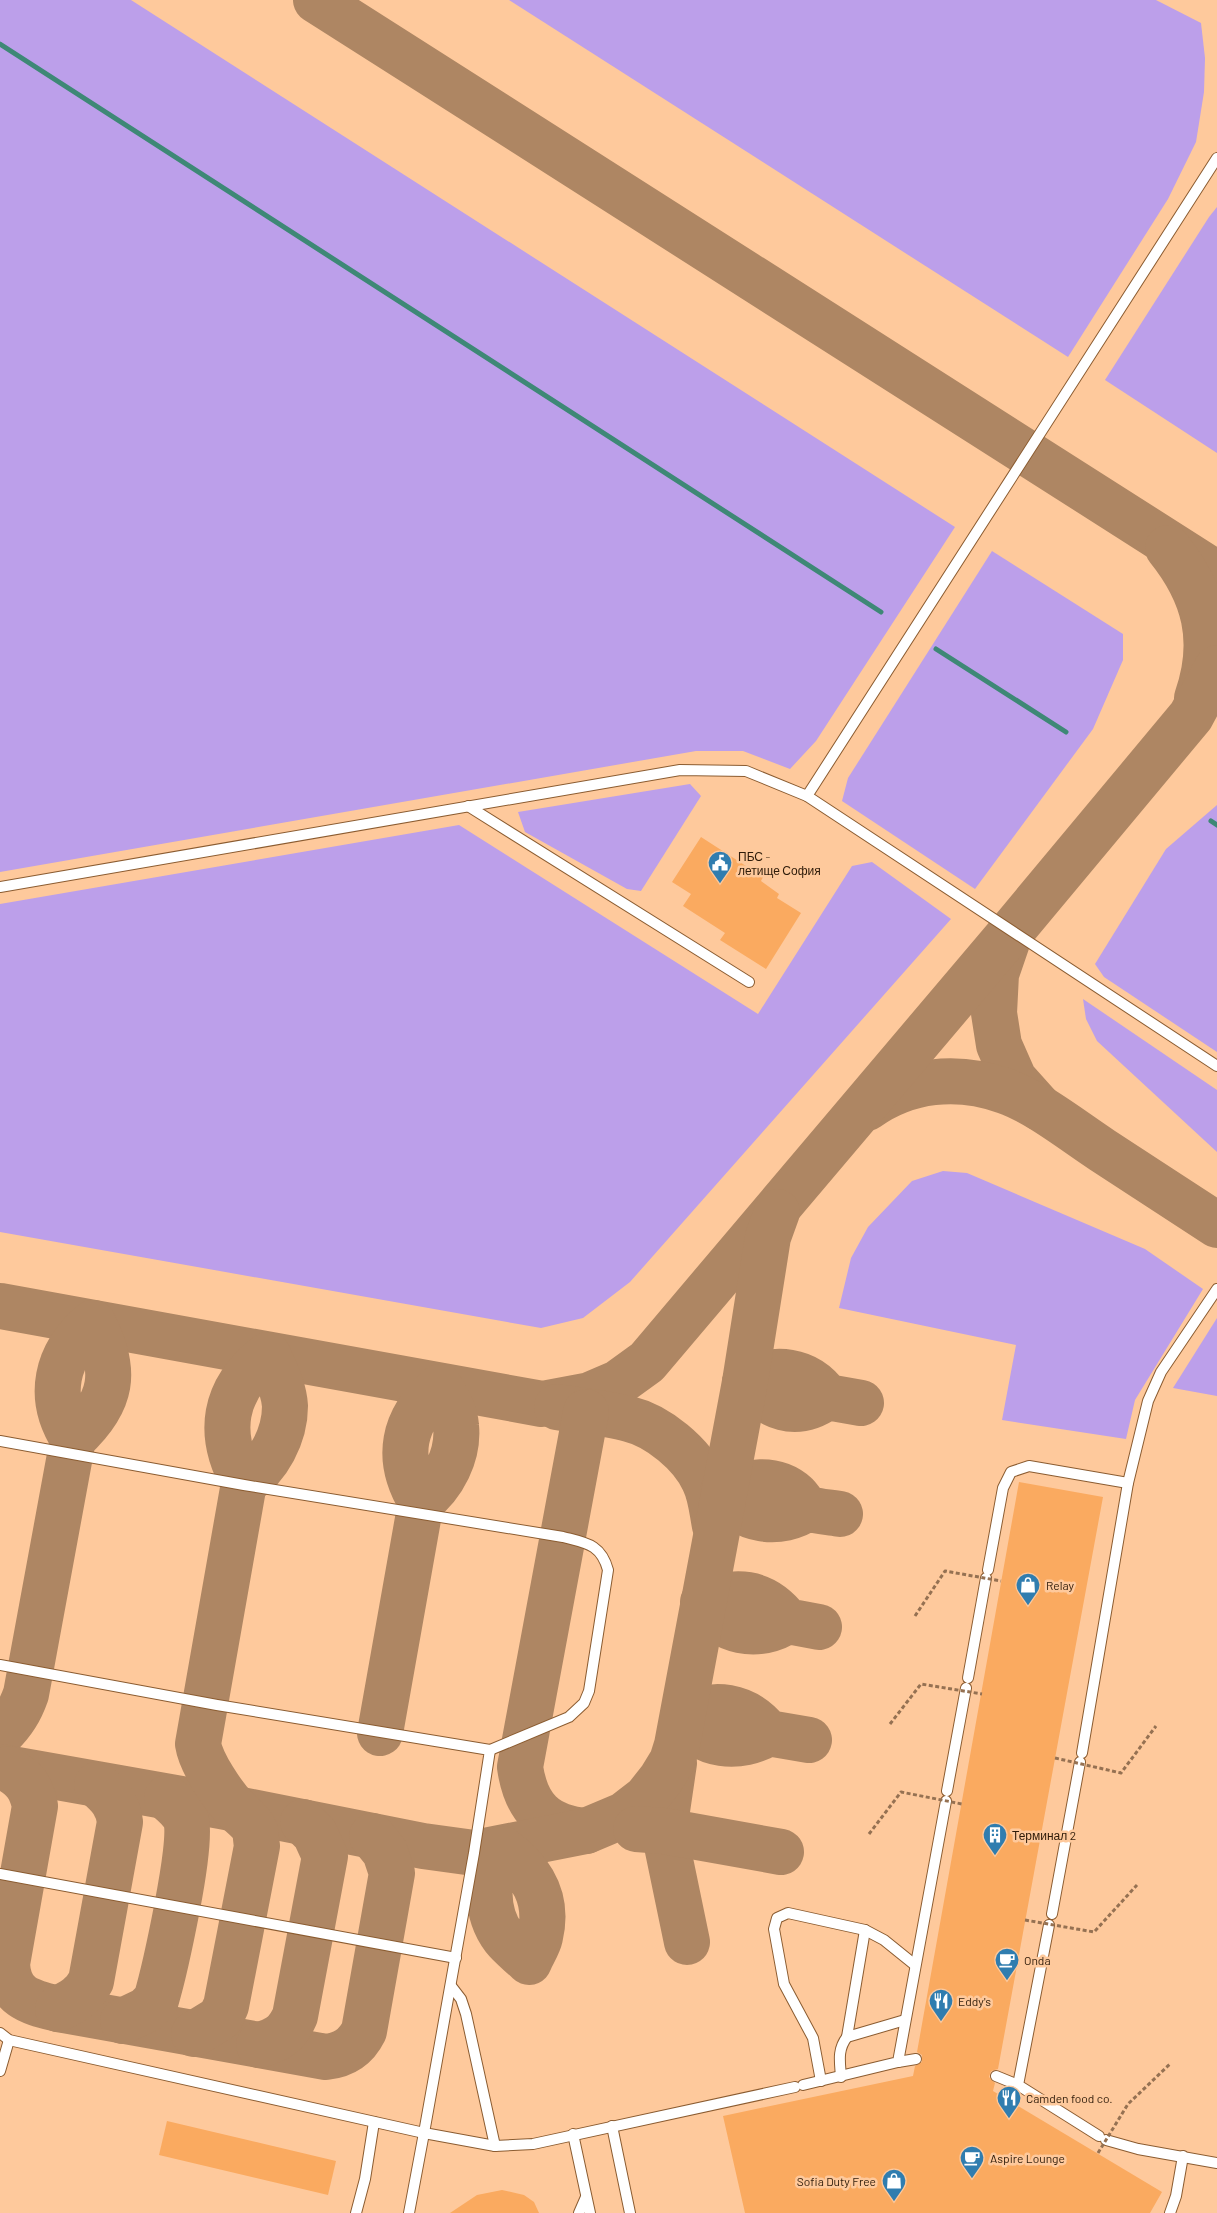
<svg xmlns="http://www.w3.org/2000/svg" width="1217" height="2213" font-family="Barlow,sans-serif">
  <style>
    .green { fill: #bc9fea }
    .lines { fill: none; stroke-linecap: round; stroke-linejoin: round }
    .stream { stroke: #3e8876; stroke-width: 5 }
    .taxiway { stroke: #ae8663; stroke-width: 46 }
    .building { fill: #faaa60 }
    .lane-casing { stroke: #8b5c31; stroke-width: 12 }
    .lane { stroke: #fff; stroke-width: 10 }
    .path-bridge { stroke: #957152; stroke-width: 3; stroke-dasharray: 4 2.5; stroke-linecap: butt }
    .labels { text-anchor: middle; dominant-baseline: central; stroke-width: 5; stroke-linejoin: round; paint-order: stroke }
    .poi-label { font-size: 12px; fill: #2e1b09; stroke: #fec99c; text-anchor: start }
  </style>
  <rect width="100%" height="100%" fill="#fec99c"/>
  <g class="green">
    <polygon points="0,0 131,0 955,527 816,741 790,769 743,751 696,751 0,872"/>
    <polygon points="509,0 1156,0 1201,23 1205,58 1204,92 1196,142 1168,199 1068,357"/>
    <polygon points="1217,207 1217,453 1105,380 1209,217"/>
    <polygon points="992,551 1123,634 1123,660 1093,729 975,889 842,801 848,778"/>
    <polygon points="690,784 701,796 641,891 627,889 525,832 518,812"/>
    <polygon points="1217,805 1217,1052 1104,977 1095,964 1166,849"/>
    <polygon points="459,825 758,1014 852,866 872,862 951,919 630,1282 583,1318 541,1328 0,1232 0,904"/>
    <polygon points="1083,999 1217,1090 1217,1152 1097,1041 1086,1019"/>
    <polygon points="943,1171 967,1173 1145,1249 1203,1289 1135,1400 1126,1439 1002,1420 1016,1345 839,1308 851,1258 868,1227 912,1181"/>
    <polygon points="1217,1318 1217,1396 1173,1388"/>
  </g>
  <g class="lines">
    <g class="stream">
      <polyline points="0,44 881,612"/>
      <polyline points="936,649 1066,732"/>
      <polyline points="1211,821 1217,825"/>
    </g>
    <g class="taxiway">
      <polyline points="316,0 1217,574"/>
      <path d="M1168 548C1205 594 1217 641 1197 698"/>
      <polyline points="1008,939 996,974 994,1013 999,1045 1014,1079 1040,1108"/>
      <path d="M867 1108C908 1079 957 1074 1005 1091 1037 1102 1073 1131 1102 1150 1140 1175 1179 1200 1217 1225"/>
      <polyline points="0,1306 542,1404 590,1395 618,1383 647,1362 1011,932 1191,716 1217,668"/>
      <path d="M827 1397C795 1420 770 1407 745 1382 774 1365 807 1369 827 1397L861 1403"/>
      <path d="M557 1407C581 1411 606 1413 629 1419 658 1426 692 1454 704 1481 711 1495 712 1511 715 1526"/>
      <path d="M586 1412 520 1767C526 1808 545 1827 586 1831"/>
      <path d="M808 1508C781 1527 740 1522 723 1492 746 1481 775 1476 796 1495 800 1499 804 1507 810 1509 819 1512 830 1512 840 1514"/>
      <path d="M787 1621C760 1640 719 1633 703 1602 736 1589 764 1591 787 1621L819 1627"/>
      <path d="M380 1733 421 1502C394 1458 403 1419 440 1387 447 1399 455 1412 456 1426 459 1455 443 1485 421 1502"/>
      <path d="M768 1733C741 1751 700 1747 683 1718 712 1699 746 1705 768 1733L809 1740"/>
      <path d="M0 1735C13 1722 20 1711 26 1694L73 1439C46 1397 56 1354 93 1323 118 1371 113 1402 73 1439"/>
      <polyline points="674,1763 664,1831 687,1942"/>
      <polyline points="0,1767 221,1806 423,1846 474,1853 586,1831 624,1815 646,1798 661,1779 672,1761 677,1745 745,1382 768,1237 777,1212"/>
      <path d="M8 1769C25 1779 31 1787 35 1806L7 1964C9 1998 30 2002 58 2009L326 2057C344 2055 356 2047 364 2031L392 1873 385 1852 372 1836"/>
      <polyline points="636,1829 664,1831 781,1852"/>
      <path d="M502 1849C532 1871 549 1899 540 1937 538 1946 532 1954 529 1962 521 1954 511 1947 504 1938 485 1913 485 1874 502 1849Z"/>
      <path d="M58 2009C74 2001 83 1996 91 1981L120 1822C118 1805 110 1796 97 1785"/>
      <path d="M123 2021 146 2010 156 2000C164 1973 194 1841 186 1820 182 1810 175 1805 167 1798"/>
      <path d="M194 2034 220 2018 226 2006 257 1846C256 1841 256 1835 255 1831 252 1822 243 1817 237 1810 223 1796 201 1763 198 1744L244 1483C216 1434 223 1389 268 1355 275 1371 284 1388 285 1406 285 1436 268 1467 244 1483"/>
      <path d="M259 2045C278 2040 287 2034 295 2016L325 1856 315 1834 303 1822"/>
    </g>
  </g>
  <g class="building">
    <polygon points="701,837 763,877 761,881 779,894 777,898 801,913 766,969 720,940 725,933 683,906 691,894 672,882"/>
    <polygon points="1019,1482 1103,1497 998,2069 991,2071 989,2077 995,2083 993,2091 1162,2192 1150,2213 745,2213 723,2116 913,2076 915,2066 922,2062 922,2055 917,2052"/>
    <polygon points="167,2121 336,2161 328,2195 159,2155"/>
    <polygon points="502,2190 524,2195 534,2202 539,2213 450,2213 477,2195"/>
  </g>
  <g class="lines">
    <defs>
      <g id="lane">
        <polyline points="807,796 1217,158"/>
        <polyline points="468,806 749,982"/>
        <polyline points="0,887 680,770 746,771 807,796 1217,1066"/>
        <path d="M0 1441 244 1485 563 1537C586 1543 601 1544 608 1570L589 1691 584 1703 569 1717 490 1750"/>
        <polyline points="988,1570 1003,1488 1011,1472 1029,1466 1128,1483"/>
        <polyline points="0,1665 217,1705 490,1750 474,1853 424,2133 495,2146 533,2144 795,2087"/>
        <polyline points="968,1678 986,1578"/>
        <polyline points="1082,1753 1128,1483 1148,1401 1161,1372 1217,1289"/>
        <polyline points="947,1791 966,1688"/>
        <polyline points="0,1874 456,1958"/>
        <polyline points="1052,1914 1080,1762"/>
        <polyline points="1049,1925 1018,2085 1099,2136"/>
        <polyline points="451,1986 461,1999 466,2014 495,2146"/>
        <polyline points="0,2033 9,2040 424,2133 409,2213"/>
        <polyline points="847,2037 865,1930"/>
        <polyline points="898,2062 916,2059"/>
        <polyline points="0,2071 9,2040"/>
        <polyline points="996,2076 1018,2085"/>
        <path d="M841 2077C840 2062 837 2050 847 2037L905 2020"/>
        <polyline points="821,2081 813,2038 784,1984 774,1929 777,1918 788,1913 865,1930 884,1940 915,1965"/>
        <polyline points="803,2085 898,2062 946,1801"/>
        <polyline points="612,2126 630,2213"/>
        <polyline points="573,2134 590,2213"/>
        <polyline points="1106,2140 1138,2149 1217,2163"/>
        <polyline points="356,2213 365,2179 374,2122"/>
        <polyline points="579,2213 586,2197"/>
        <polyline points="1170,2213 1176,2196 1183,2156"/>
      </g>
    </defs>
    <use href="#lane" class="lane-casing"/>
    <use href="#lane" class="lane"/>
    <g class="path-bridge">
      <polyline points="915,1616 945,1571 1001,1581"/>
      <polyline points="890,1724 921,1684 982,1694"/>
      <polyline points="1055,1758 1121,1773 1156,1726"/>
      <polyline points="869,1834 901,1792 962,1804"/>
      <polyline points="1025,1920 1094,1932 1137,1885"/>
      <polyline points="1098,2153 1128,2104 1171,2063"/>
    </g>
  </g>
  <defs>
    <symbol id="civic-pin" viewBox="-11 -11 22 30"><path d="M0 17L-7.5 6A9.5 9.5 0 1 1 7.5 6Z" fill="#307daf" stroke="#fec99c"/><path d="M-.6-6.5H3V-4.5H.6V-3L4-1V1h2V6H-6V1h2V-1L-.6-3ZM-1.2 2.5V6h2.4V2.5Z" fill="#fff"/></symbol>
    <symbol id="shop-pin" viewBox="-11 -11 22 30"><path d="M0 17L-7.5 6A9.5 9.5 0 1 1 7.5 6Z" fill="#307daf" stroke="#fec99c"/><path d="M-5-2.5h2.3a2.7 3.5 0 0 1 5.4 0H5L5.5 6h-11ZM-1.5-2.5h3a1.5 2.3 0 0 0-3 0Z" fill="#fff"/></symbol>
    <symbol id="building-pin" viewBox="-11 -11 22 30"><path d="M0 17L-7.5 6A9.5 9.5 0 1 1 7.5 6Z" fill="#307daf" stroke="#fec99c"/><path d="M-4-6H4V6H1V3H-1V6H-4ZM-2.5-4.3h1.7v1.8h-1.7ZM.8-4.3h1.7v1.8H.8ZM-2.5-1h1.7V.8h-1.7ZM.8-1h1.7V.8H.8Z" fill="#fff"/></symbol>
    <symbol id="cafe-pin" viewBox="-11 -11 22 30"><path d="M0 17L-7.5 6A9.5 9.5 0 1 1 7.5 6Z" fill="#307daf" stroke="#fec99c"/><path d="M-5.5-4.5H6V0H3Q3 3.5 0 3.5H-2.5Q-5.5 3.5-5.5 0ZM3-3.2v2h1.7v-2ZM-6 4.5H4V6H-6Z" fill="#fff"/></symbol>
    <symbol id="restaurant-pin" viewBox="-11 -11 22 30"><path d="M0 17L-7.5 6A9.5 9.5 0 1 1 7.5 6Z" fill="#307daf" stroke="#fec99c"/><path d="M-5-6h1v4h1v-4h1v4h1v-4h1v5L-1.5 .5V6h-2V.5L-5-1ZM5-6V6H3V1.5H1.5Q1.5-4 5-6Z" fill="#fff"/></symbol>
  </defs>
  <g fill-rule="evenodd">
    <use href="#civic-pin" x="706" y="849" width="28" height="38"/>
    <use href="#shop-pin" x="1014" y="1571" width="28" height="38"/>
    <use href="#building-pin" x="981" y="1821" width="28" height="38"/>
    <use href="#cafe-pin" x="993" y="1946" width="28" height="38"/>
    <use href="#restaurant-pin" x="927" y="1987" width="28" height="38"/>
    <use href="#restaurant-pin" x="995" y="2084" width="28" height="38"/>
    <use href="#cafe-pin" x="958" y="2144" width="28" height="38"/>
    <use href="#shop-pin" x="880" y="2167" width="28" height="38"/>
  </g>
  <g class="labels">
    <g class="poi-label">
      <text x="738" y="856">ПБС -<tspan x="738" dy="14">летище София</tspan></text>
      <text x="1046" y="1585">Relay</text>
      <text x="1012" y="1835">Терминал 2</text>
      <text x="1024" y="1960">Onda</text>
      <text x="958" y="2001">Eddy's</text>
      <text x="1026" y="2098">Camden food co.</text>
      <text x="990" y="2158">Aspire Lounge</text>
      <text x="876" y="2181" text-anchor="end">Sofia Duty Free</text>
    </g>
  </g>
</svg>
